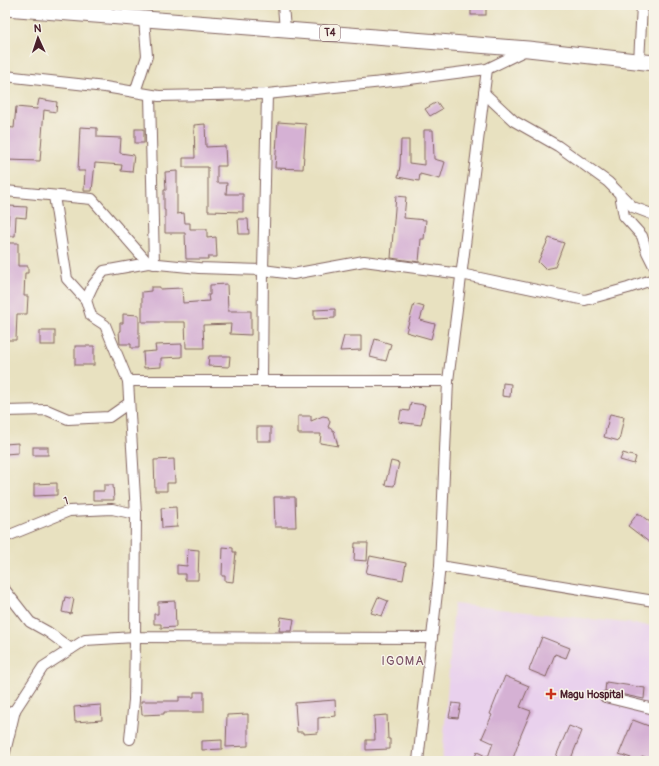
<svg xmlns="http://www.w3.org/2000/svg" width="659" height="766" font-family="Pangolin,sans-serif">
  <style>
    .built { fill: #e9d1ed }
    .building { fill: #d5b1d4 }
    .lines { fill: none; stroke-linecap: round; stroke-linejoin: round }
    .minor-casing { stroke: #81635f; stroke-width: 12 }
    .highway-casing { stroke: #81635f; stroke-width: 17 }
    .minor { stroke: #fff; stroke-width: 10 }
    .highway { stroke: #fff; stroke-width: 15 }
    .poi-dot { fill: #c8321e; stroke: #f7f3e8; stroke-width: 1.5 }
    .labels { text-anchor: middle; dominant-baseline: central; stroke-width: 3; stroke-linejoin: round; paint-order: stroke }
    .shield { fill: #f7f3e8; stroke: #7e5f64; stroke-width: 1 }
    .shield-label { font-size: 10px; font-weight: bold; fill: #4a1f2b }
    .street-label { font-size: 11px; fill: #4a1f2b; stroke: #f7f3e8 }
    .poi-label { font-size: 11px; font-weight: bold; fill: #4a1f2b; stroke: #f7f3e8; text-anchor: start }
    .quarter-label { font-size: 13px; letter-spacing: 1px; fill: #7b5266; stroke: #f7f3e8 }
  </style>
  <rect width="100%" height="100%" fill="#f7f3e8"/>
  <filter id="ink" filterUnits="userSpaceOnUse"><feTurbulence type="fractalNoise" baseFrequency=".025" numOctaves="2"/><feDisplacementMap in="SourceGraphic" scale="8" xChannelSelector="R" yChannelSelector="G"/><feConvolveMatrix kernelMatrix="1 2 1 2 8 2 1 2 1" color-interpolation-filters="sRGB"/></filter>
  <filter id="wash" filterUnits="userSpaceOnUse"><feTurbulence type="fractalNoise" baseFrequency=".012" numOctaves="4" result="noise"/><feDisplacementMap in="SourceGraphic" scale="16" xChannelSelector="R" yChannelSelector="G"/><feGaussianBlur stdDeviation="0.9" result="paint"/><feColorMatrix in="noise" values="0 0 0 0 0 0 0 0 0 0 0 0 0 0 0 0 0 1.4 0 .05"/><feComposite in="paint" operator="in"/></filter>
  <g filter="url(#wash)">
    <rect width="100%" height="100%" fill="#e8e1c0"/>
    <polygon class="built" points="454,604 654,626 654,761 442,761"/>
    <g id="blocks">
      <g class="building">
        <rect x="471" y="6" width="15" height="9"/>
        <polygon points="39,99 57,102 56,112 44,110 40,161 5,160 5,127 14,128 16,107 37,109"/>
        <polygon points="437,102 442,109 430,116 425,109"/>
        <polygon points="278,122 306,124 303,169 275,168"/>
        <polygon points="205,124 206,147 225,146 226,166 217,166 217,183 227,183 226,194 243,194 243,212 208,211 208,167 183,167 183,158 195,158 194,125"/>
        <polygon points="80,127 97,128 97,137 121,138 120,153 134,155 132,172 121,171 122,165 95,163 92,191 84,191 85,171 78,171"/>
        <rect x="135" y="129" width="9" height="14"/>
        <polygon points="424,130 433,130 434,159 445,162 440,179 420,174 419,181 398,177 400,166 401,140 409,140 409,163 424,165"/>
        <polygon points="177,171 177,214 184,213 185,223 190,223 190,229 207,229 207,238 216,237 217,257 208,257 208,259 186,259 185,233 165,233 165,210 164,210 164,190 166,190 165,172"/>
        <polygon points="396,196 406,197 404,218 426,220 424,239 421,239 419,262 391,258"/>
        <polygon points="9,206 27,207 26,218 16,217 15,236 8,236"/>
        <polygon points="238,219 248,219 249,234 239,234"/>
        <polygon points="549,238 564,243 555,267 545,269 538,262"/>
        <polygon points="8,243 18,243 18,266 28,266 28,273 25,273 24,296 28,296 27,314 17,314 16,340 5,340 5,296 7,296 7,262 5,262 5,246 8,246"/>
        <polygon points="227,284 228,311 251,311 251,335 230,334 231,324 203,325 204,348 186,348 185,322 142,322 142,292 151,291 151,287 160,287 160,289 182,288 183,303 209,301 208,295 210,295 210,285"/>
        <polygon points="414,304 424,307 420,320 435,324 431,339 406,332"/>
        <polygon points="335,309 335,318 314,319 314,310"/>
        <polygon points="123,314 139,315 139,348 131,348 131,344 120,344 119,331 120,331 120,323 123,323"/>
        <rect x="40" y="331" width="15" height="14"/>
        <polygon points="344,336 361,336 361,350 340,351"/>
        <polygon points="375,339 391,344 386,361 370,357"/>
        <polygon points="182,344 182,357 161,358 161,367 144,368 143,352 156,351 155,345"/>
        <rect x="75" y="346" width="19" height="19"/>
        <polygon points="209,356 230,356 229,367 208,366"/>
        <polygon points="503,383 511,384 510,397 502,396"/>
        <polygon points="411,403 425,405 421,425 399,422 401,410 409,411"/>
        <polygon points="610,414 624,417 619,441 604,437"/>
        <polygon points="298,416 311,416 311,421 323,416 328,417 330,422 328,427 334,431 338,446 320,443 321,434 298,434"/>
        <rect x="257" y="427" width="14" height="14"/>
        <polygon points="18,443 18,453 5,454 5,444"/>
        <rect x="33" y="447" width="15" height="8"/>
        <polygon points="623,453 636,457 634,464 620,460"/>
        <polygon points="174,459 175,483 167,483 167,491 155,491 154,460"/>
        <polygon points="391,461 399,463 394,486 385,485"/>
        <polygon points="57,483 57,495 34,496 34,484"/>
        <polygon points="104,485 113,485 114,500 93,500 93,491 104,491"/>
        <polygon points="274,497 295,497 296,527 275,527"/>
        <polygon points="176,507 177,527 162,528 161,508"/>
        <polygon points="638,513 654,525 654,546 628,526"/>
        <polygon points="355,543 368,543 367,561 354,560"/>
        <polygon points="223,547 233,548 233,552 236,552 233,582 225,581 225,576 222,576"/>
        <polygon points="188,549 199,550 198,580 185,580 185,574 177,574 177,565 187,566"/>
        <polygon points="370,556 406,563 403,580 366,573"/>
        <polygon points="65,597 74,599 71,614 62,612"/>
        <polygon points="378,597 388,601 382,616 371,613"/>
        <polygon points="175,601 176,627 161,628 161,624 154,624 154,614 158,614 158,602"/>
        <polygon points="281,617 294,619 292,631 279,631"/>
        <polygon points="542,637 570,648 566,658 555,654 546,677 529,670"/>
        <polygon points="505,676 529,686 520,707 531,711 518,742 519,742 512,761 473,761 477,752 488,757 493,743 482,738 492,715 490,714"/>
        <polygon points="606,682 645,688 644,699 605,691"/>
        <polygon points="194,692 204,692 204,712 164,712 164,714 142,715 141,701 179,701 179,697 194,697"/>
        <polygon points="335,700 336,716 318,718 318,733 303,734 303,732 297,732 295,703"/>
        <polygon points="452,703 461,704 458,718 449,717"/>
        <polygon points="101,705 102,720 75,722 74,707"/>
        <polygon points="248,714 248,746 226,747 227,715"/>
        <polygon points="387,715 388,739 390,739 390,749 366,750 366,740 375,740 374,716"/>
        <polygon points="633,720 654,728 654,761 642,756 640,761 630,761 631,758 619,754"/>
        <polygon points="569,726 582,731 570,761 554,761"/>
        <polygon points="222,740 222,749 202,750 202,741"/>
      </g>
    </g>
  </g>
  <g filter="url(#ink)">
    <use href="#blocks" fill-opacity="0" stroke="#81635f" stroke-width="1"/>
    <g class="lines">
      <defs>
        <g id="minor">
          <polyline points="283,5 285,30"/>
          <polyline points="105,16 107,5"/>
          <polyline points="639,62 642,5"/>
          <polyline points="5,76 105,87 159,96 267,94 402,80 487,69 526,50"/>
          <polyline points="135,92 147,56 144,19"/>
          <polyline points="484,93 514,121 558,146 608,182 620,194 624,216 642,236 647,252 654,266"/>
          <polyline points="150,95 154,264"/>
          <polyline points="5,191 92,199 148,263 199,268 263,270 293,274 364,261 461,274 585,300 628,288 654,279"/>
          <polyline points="620,194 633,207 654,215"/>
          <polyline points="54,196 67,279 86,300"/>
          <polyline points="262,380 263,270 267,94"/>
          <polyline points="128,381 105,325 91,316 86,300 93,285 104,271 148,263"/>
          <polyline points="5,411 47,410 68,419 109,417 129,403"/>
          <polyline points="5,537 69,511 112,509 136,514"/>
          <polyline points="440,566 448,381 487,69"/>
          <polyline points="5,590 30,622 48,632 71,649"/>
          <polyline points="432,638 135,637 136,514 128,381 448,381"/>
          <polyline points="605,697 654,709"/>
          <polyline points="5,713 15,710 43,667 85,640 135,637 134,700 130,739"/>
          <polyline points="5,752 15,710"/>
          <polyline points="418,761 440,566 654,601"/>
        </g>
        <polyline id="highway" points="5,8 528,49 654,63"/>
      </defs>
      <use href="#minor" class="minor-casing"/>
      <use href="#highway" class="highway-casing"/>
      <use href="#minor" class="minor"/>
      <use href="#highway" class="highway"/>
    </g>
  </g>
  <path class="poi-dot" d="M549 688h4v4h4v4h-4v4h-4v-4h-4v-4h4z"/>
  <g class="labels">
    <rect class="shield" x="320" y="25" width="20" height="16" rx="3"/>
    <g class="shield-label">
      <text x="330" y="33">T4</text>
    </g>
    <g class="street-label">
      <text transform="translate(66 501) rotate(-14)">1</text>
    </g>
    <g class="poi-label">
      <text x="560" y="694">Magu Hospital</text>
    </g>
    <g class="quarter-label">
      <text x="403" y="661">IGOMA</text>
    </g>
  </g>
  <rect width="659" height="766" fill="none" stroke="#f7f3e8" stroke-width="20"/>
  <g transform="translate(38 38) rotate(357)" stroke="#f7f3e8" stroke-width="3" paint-order="stroke">
  <path d="M0-3L7 15L0 10L-7 15Z" fill="#4a1f2b"/>
  <text y="-6" font-size="11" font-weight="bold" text-anchor="middle" fill="#4a1f2b">N</text>
  </g>
</svg>
